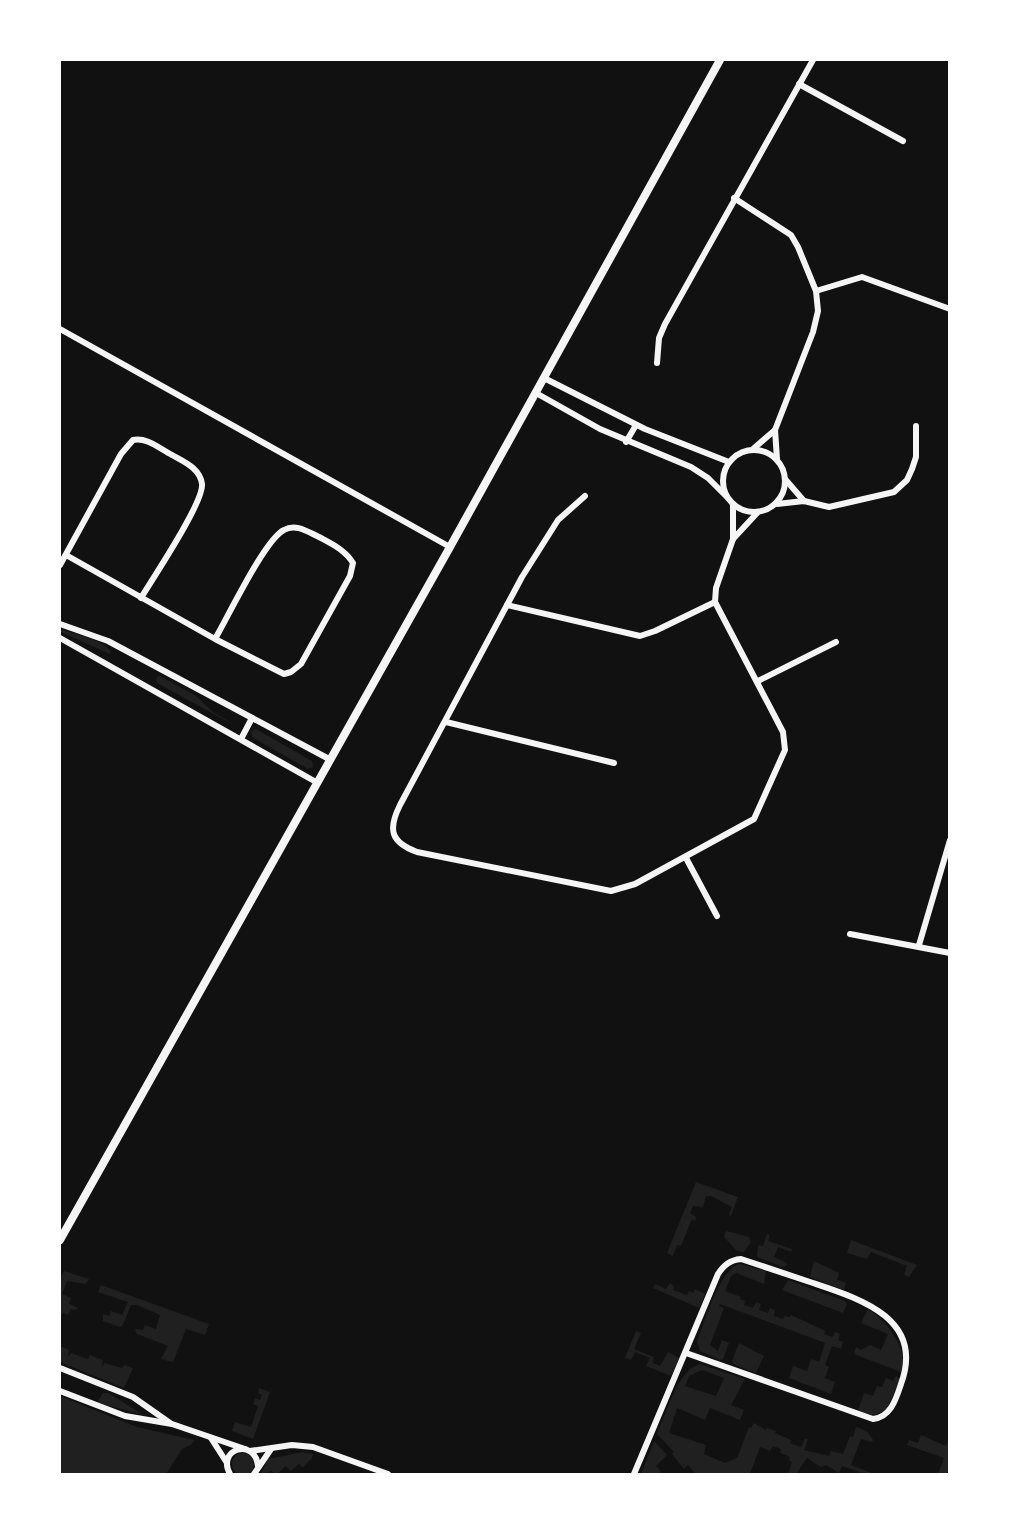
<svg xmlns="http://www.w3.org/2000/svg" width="1009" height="1534" font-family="Commissioner,sans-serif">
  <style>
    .green { fill: #202020; fill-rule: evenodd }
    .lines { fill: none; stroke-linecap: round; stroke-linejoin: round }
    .minor { stroke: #f5f5f5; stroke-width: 6 }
    .tertiary { stroke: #f5f5f5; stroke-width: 8 }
  </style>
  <rect width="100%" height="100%" fill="#111"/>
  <g class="green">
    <path d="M60 629C77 635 98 638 111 651L110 654 61 632Z"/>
    <polygon points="160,676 196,696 213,712 239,728 157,683 156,678"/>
    <polygon points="256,729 312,761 313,767 308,769 252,737 251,731"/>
    <polygon points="696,1182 738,1197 731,1216 729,1215 732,1207 711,1196 706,1196 703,1207 693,1206 690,1213 696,1217 695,1221 692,1219 681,1246 677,1245 673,1256 667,1253"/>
    <polygon points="726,1231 749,1237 751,1242 744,1252 737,1251 724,1237"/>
    <polygon points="767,1234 770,1235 768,1241 792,1249 791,1252 778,1247 774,1257 787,1263 787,1265 783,1267 757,1257 758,1245 763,1246"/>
    <polygon points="851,1240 917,1265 909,1277 904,1275 907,1266 871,1252 867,1259 847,1253"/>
    <polygon points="814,1261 839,1273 837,1280 846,1283 844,1290 810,1277"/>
    <path d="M740 1264 766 1271 764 1284 736 1273 731 1276 725 1291 741 1297 740 1299 745 1301 744 1305 753 1308 756 1302 761 1304 759 1310 768 1313 770 1308 775 1310 774 1316 783 1319 784 1316 790 1317 791 1315C803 1320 814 1326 825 1331L824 1334 833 1337 835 1332 840 1334 838 1340 843 1342 841 1349 832 1346 825 1365 829 1367 825 1378 835 1382 831 1394 789 1378 793 1366 807 1371 811 1359 819 1362 825 1343 720 1304 719 1306 724 1308 710 1345 718 1351 722 1340 729 1343 723 1359 720 1360 700 1351 697 1342C704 1323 720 1268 740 1264Z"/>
    <polygon points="64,1271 89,1279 86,1284 67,1281 62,1294 71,1298 69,1304 78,1308 74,1310 71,1309 68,1315 62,1313 60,1321 60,1279"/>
    <polygon points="788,1280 845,1301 847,1304 843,1313 782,1290"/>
    <polygon points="670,1283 674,1286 673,1290 687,1295 689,1291 693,1293 695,1289 705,1294 699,1308 653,1288 655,1284 666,1289"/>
    <polygon points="101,1285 209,1324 205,1335 186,1329 173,1362 161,1359 168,1346 137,1334 135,1330 136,1329 143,1330 145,1325 156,1329 160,1315 137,1305 131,1305 123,1325 120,1327 103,1321 103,1314 109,1316 111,1311 122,1315 128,1302 98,1292"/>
    <path d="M868 1309C885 1319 911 1351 901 1372L854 1354 856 1347 861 1350 870 1345 881 1350 888 1334 861 1323Z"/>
    <polygon points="636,1331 641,1333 634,1349 654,1357 653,1363 660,1366 668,1352 679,1358 671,1376 646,1366 650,1358 635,1352 631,1360 625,1358"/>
    <polygon points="739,1343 764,1356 756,1373 733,1364 732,1361"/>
    <polygon points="60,1346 69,1350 68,1357 71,1353 88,1359 90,1355 103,1360 101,1370 104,1363 122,1368 124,1365 133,1368 124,1388 60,1362"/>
    <path d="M700 1364 745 1379 731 1405 744 1410 740 1420 710 1408 705 1420 677 1408 669 1433 706 1445 704 1454 725 1463 737 1458 749 1427 751 1428 754 1423 766 1430 767 1428 776 1431 775 1433 791 1440 790 1443 801 1447 805 1438 808 1439 804 1450 829 1456 831 1451 843 1454 850 1436 853 1437 856 1427 867 1431 873 1440 872 1442 861 1439 851 1465 874 1474H865L842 1466 839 1473 826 1465 821 1467 807 1458 796 1474H788L792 1462 789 1460 790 1457 780 1453 781 1449 773 1446 770 1451 760 1447 750 1474H696L688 1465 684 1469 672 1454 674 1452 657 1434C666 1414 678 1369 700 1364ZM702 1370 724 1378 716 1396 685 1386 689 1376Z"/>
    <polygon points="896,1376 900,1379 887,1410 873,1415 858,1411 864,1393 873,1396 877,1386 882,1387 886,1378 893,1381"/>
    <polygon points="259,1388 270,1392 253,1439 232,1431 235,1422 251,1427 258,1406 253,1404 255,1398 260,1400 262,1395 258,1393"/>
    <polygon points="103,1393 108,1393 142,1414 104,1405 98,1401"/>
    <polygon points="60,1396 137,1427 194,1440 191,1445 182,1449 166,1474 60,1474"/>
    <polygon points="921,1435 946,1446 949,1439 949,1474 938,1474 944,1458 907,1445 909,1440 918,1443"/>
    <polygon points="654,1441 667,1455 656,1466 661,1471 658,1474 641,1474"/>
    <polygon points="303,1452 313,1454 312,1458 303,1467 299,1464 291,1471 286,1466 277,1474 271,1471 266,1474 261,1474 268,1459"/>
    <circle cx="243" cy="1464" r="11"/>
  </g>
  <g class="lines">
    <g class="minor">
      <polyline points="799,84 903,141"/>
      <polyline points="734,198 791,235 798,247 816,291 818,311 813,332 775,430 777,459"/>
      <polyline points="816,291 862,277 950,309"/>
      <polyline points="60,329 450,547"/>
      <polyline points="657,363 659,338 665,324 813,60"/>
      <polyline points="544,378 645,429 729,462"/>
      <polyline points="536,393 600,429 691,467 708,478 727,497"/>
      <polyline points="626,442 636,425"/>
      <polyline points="753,449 775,430"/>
      <circle cx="754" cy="481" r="31"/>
      <polyline points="785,479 804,501"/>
      <path d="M585 496 558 520 522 577 400 805C388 829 390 842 417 852L611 891 635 884 754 819 785 750 783 732 715 602"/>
      <polyline points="733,504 733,539"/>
      <polyline points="777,504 804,501 829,507 894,492 907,480 912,469 916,457 916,426"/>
      <path d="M66 555 215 639 284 674 291 672 301 664 350 576 353 563C345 550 332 544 319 537 308 532 296 523 284 530 265 539 228 617 215 639"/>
      <path d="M60 565 121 454 133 440C147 437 160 449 172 455 184 462 200 468 202 484 204 502 153 578 141 598"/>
      <polyline points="715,602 716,588 733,539 758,512"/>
      <polyline points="507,605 640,636 655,631 715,602"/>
      <polyline points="60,624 108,641 329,759"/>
      <polyline points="60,638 316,782"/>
      <polyline points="758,681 836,642"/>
      <polyline points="446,722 614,763"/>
      <polyline points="241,739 252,718"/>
      <polyline points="686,858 717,916"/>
      <polyline points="850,934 950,953"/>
      <polyline points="919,945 950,840"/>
      <polyline points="60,1368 133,1397 170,1423"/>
      <polyline points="60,1391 125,1416 172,1424 245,1449"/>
      <polyline points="211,1438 227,1463"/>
      <polyline points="250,1451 292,1445 313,1447 388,1474"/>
      <path d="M230 1474C216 1449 255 1437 258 1466"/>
      <polyline points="254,1474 271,1449"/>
      <path d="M634 1474 718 1274C724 1265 730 1260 741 1259 765 1267 789 1275 813 1283 861 1299 925 1319 901 1384 896 1399 891 1417 873 1419L686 1353"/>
    </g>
    <polyline class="tertiary" points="60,1240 450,547 720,60"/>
  </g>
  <rect width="1009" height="1534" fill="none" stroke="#ffffff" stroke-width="122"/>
</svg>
